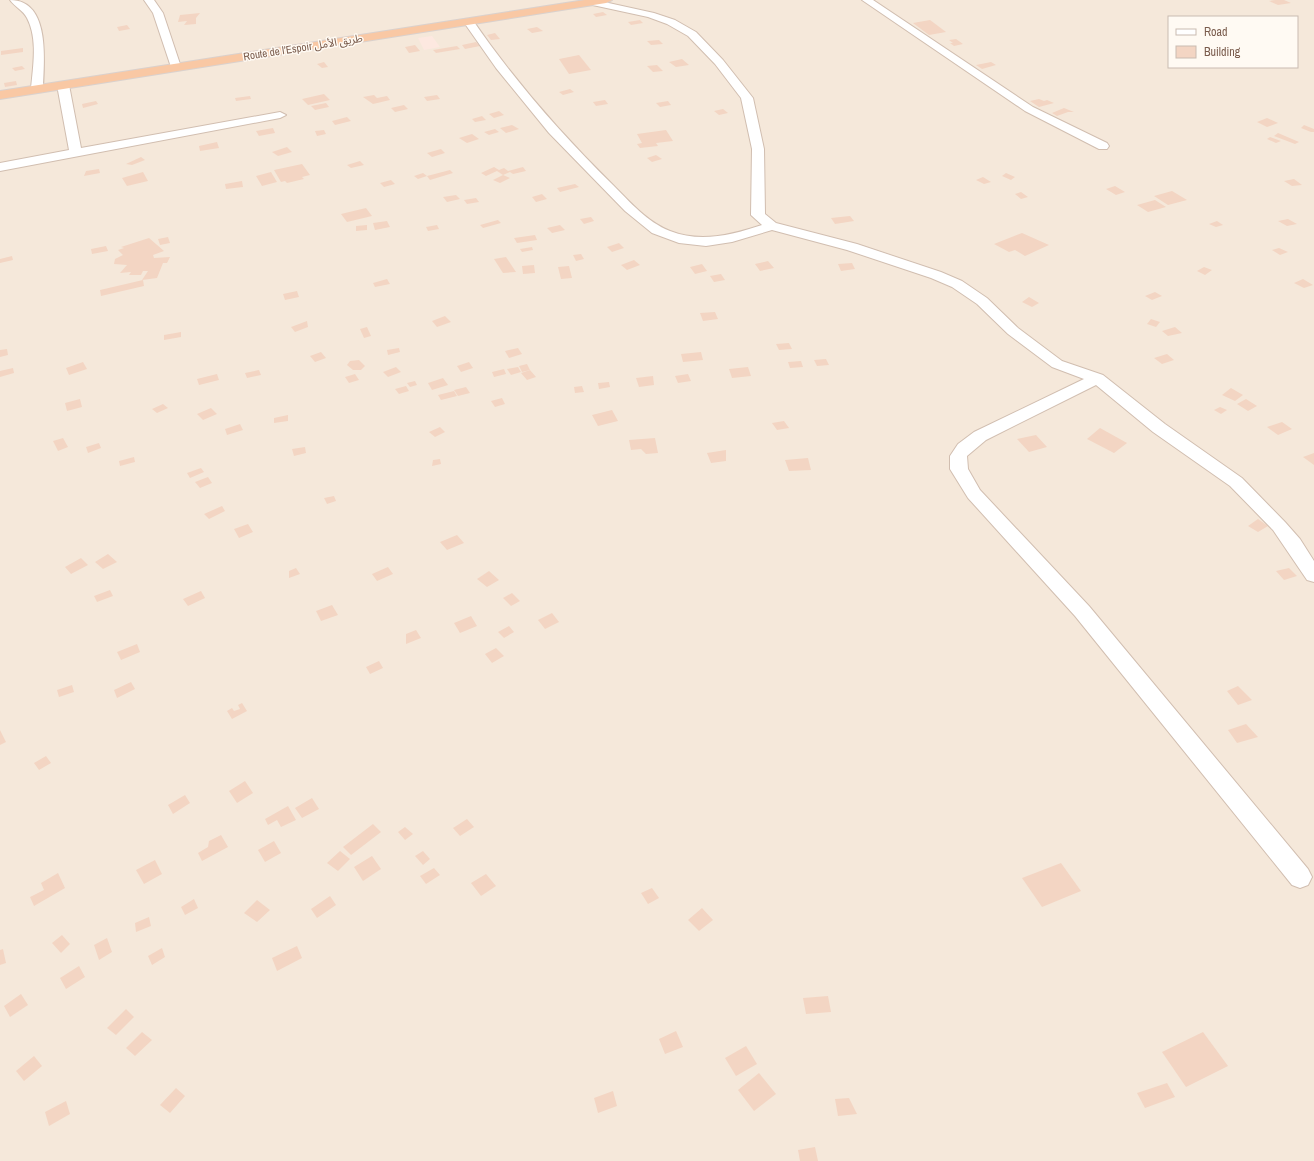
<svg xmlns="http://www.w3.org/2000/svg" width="1314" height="1161" font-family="'Archivo Narrow','Noto Sans Arabic',sans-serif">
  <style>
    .residential { fill: #f5e8da; fill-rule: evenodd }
    .commercial { fill: #fde8e0 }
    .building { fill: #f3d5c3 }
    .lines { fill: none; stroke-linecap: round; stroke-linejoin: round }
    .minor-casing { stroke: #d1beb0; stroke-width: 2 }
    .trunk-casing { stroke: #dad1cd; stroke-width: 2 }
    .minor { fill: #fff; fill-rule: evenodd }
    .trunk { fill: #f9c8a4; fill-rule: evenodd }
    .labels { text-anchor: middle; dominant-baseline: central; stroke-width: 3; stroke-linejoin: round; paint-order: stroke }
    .far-street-label { font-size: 11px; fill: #7a5c4d; stroke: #fffaf3 }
  </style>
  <rect width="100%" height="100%" fill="#fdf6ec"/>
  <path class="residential" d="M0 0H1314V1161H0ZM1169 17H1297V67H1169Z"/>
  <polygon class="commercial" points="432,36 440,47 424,50 418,38"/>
  <g class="building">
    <polygon points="1275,0 1284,0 1291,3 1278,5 1269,1"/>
    <polygon points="603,12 607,15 596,17 593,14"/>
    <polygon points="200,13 196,18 196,24 184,25 187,21 178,22 180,15"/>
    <polygon points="640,20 643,23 631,25 628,22"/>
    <polygon points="930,20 946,32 929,35 913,23"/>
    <polygon points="127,25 130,29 119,31 117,27"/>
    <polygon points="537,27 543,31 532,33 527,29"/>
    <polygon points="495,33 500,39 491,40 487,35"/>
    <polygon points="956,39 963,44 954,46 950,43 953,43 949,40"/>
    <polygon points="659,40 663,44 651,45 647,41"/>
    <polygon points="476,42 480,46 465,49 462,45"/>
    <polygon points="415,45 420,51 409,53 405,47"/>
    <polygon points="457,46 460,49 436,53 433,50"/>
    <polygon points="23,48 23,52 1,55 1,51"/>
    <polygon points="579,55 591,70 569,74 559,59"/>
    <polygon points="682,59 689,65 676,67 669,62"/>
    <polygon points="324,62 328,67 322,68 317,64"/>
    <polygon points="991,62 996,65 982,69 976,65"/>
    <polygon points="657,65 663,71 653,72 647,66"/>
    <polygon points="22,66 25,69 15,71 12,68"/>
    <polygon points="16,81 17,85 5,87 4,83"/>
    <polygon points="570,89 574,92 563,95 559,92"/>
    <polygon points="324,94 330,100 308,105 302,99"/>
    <polygon points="374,95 377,98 387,96 390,100 373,104 363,97"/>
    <polygon points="437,95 440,99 427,101 424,97"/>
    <polygon points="250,96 251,99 236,101 235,98"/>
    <polygon points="1039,99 1044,101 1047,100 1054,103 1039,107 1030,101"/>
    <polygon points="605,100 608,104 596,106 593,102"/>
    <polygon points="96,101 98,104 83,108 82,104"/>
    <polygon points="668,101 671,105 660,107 656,103"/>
    <polygon points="326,103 329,107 315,110 311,106"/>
    <polygon points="404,105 408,109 395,112 391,108"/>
    <polygon points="1064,108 1074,112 1068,112 1057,116 1052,113"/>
    <polygon points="723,109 728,113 719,115 714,111"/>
    <polygon points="499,111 504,115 494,118 489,114"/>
    <polygon points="482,116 486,120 475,122 472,119"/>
    <polygon points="347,117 351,121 335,125 332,121"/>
    <polygon points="1267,118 1278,123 1267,127 1257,122"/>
    <polygon points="512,125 519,129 506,133 500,128"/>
    <polygon points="1304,125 1314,129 1314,132 1311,132 1301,128"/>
    <polygon points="273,128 275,133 259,136 256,131"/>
    <polygon points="495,129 499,132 489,135 484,132"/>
    <polygon points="324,130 326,134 317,136 315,131"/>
    <polygon points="666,130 673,141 656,143 658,146 640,148 637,144 642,143 637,134"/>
    <polygon points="1278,133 1299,142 1295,144 1274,136"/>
    <polygon points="472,134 479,139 467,143 459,138"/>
    <polygon points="1270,137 1281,141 1276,143 1267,139"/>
    <polygon points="217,142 219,148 200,151 199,146"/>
    <polygon points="287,147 292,152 278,156 272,152"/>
    <polygon points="441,149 445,153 432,157 427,153"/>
    <polygon points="656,155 662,159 652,162 647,158"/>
    <polygon points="141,157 145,160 132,165 126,164"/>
    <polygon points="360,161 364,165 351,168 347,165"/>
    <polygon points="302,164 310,175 302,177 304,179 287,183 285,181 281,182 274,170"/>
    <polygon points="494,167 499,170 504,168 508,171 523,167 526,171 513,174 510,172 503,175 497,171 486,176 481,173"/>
    <polygon points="99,169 100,173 84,176 86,171"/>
    <polygon points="450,170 453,173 430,180 427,176"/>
    <polygon points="143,172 148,181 127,186 122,178"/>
    <polygon points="271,172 277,182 262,186 256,176"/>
    <polygon points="423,173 427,176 418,179 414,176"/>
    <polygon points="1006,173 1015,177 1011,180 1002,176"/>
    <polygon points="503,175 510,178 500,183 493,180"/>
    <polygon points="983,177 991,182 984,184 976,180"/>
    <polygon points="1294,179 1302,185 1292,186 1284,181"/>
    <polygon points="391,180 395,184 384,187 380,183"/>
    <polygon points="242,181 243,187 226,189 225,184"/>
    <polygon points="575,184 579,187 560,192 557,188"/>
    <polygon points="1115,186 1125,192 1116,195 1106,189"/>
    <polygon points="1172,191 1187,200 1168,205 1154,196"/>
    <polygon points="1021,192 1028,197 1021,199 1015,194"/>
    <polygon points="542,194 547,199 536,202 532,197"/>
    <polygon points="456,195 460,199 447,202 443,197"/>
    <polygon points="476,198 479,202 467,204 464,200"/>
    <polygon points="1155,200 1166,207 1148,212 1137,205"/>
    <polygon points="366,208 372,216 347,222 341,214"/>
    <polygon points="850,216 854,221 835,224 831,218"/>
    <polygon points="591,217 594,221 584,224 580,219"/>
    <polygon points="1288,219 1297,224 1287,226 1278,221"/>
    <polygon points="498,220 501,223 483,228 480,225"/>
    <polygon points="387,221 390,227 375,230 373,223"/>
    <polygon points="1217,221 1223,225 1216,227 1209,224"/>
    <polygon points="367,225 367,230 356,231 356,226"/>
    <polygon points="437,225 439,229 428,231 426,227"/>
    <polygon points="560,225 565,230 552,233 547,228"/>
    <polygon points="1022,233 1049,245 1025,256 1015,250 1009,252 994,244"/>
    <polygon points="535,235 537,240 517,243 514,238"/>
    <polygon points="168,237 170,243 160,245 158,239"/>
    <polygon points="149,238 164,251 153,255 154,258 170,257 167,263 163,263 157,278 142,280 148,271 143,271 141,275 129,275 131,272 120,273 127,265 114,264 115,259 123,255 118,250 124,248 121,247"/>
    <polygon points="619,243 624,248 612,252 607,247"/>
    <polygon points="106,246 108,251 92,254 91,249"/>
    <polygon points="532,247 533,250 522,252 520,249"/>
    <polygon points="1279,248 1288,252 1280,255 1272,250"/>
    <polygon points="581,254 584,259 576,261 573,255"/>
    <polygon points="12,256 13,260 0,263 0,259"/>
    <polygon points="506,257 516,272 503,273 494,259"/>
    <polygon points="634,260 640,265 627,270 621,265"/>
    <polygon points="768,261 774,268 760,271 755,264"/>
    <polygon points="852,263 855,269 841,271 838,264"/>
    <polygon points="702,264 707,271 695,274 690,267"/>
    <polygon points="534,265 535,273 523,274 522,266"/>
    <polygon points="569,266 572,278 561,279 558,267"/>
    <polygon points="1204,267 1212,270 1205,275 1197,271"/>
    <polygon points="721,274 725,280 714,282 710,276"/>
    <polygon points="387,279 390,284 375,287 373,283"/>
    <polygon points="1303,279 1313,285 1304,288 1294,283"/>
    <polygon points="143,280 144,286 101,296 100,290"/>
    <polygon points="297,291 299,297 285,300 283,294"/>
    <polygon points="1155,292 1162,296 1152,300 1145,296"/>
    <polygon points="1029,297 1039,303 1032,307 1022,302"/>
    <polygon points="715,312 718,319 703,321 700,313"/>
    <polygon points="445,316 451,322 437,327 432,321"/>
    <polygon points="1151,319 1160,322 1156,327 1147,324"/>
    <polygon points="307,321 308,327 295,332 291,327"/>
    <polygon points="367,327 371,336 364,338 360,329"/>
    <polygon points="1175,327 1182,333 1168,336 1162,331"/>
    <polygon points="181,332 181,337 164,340 164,335"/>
    <polygon points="789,343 792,349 779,350 776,344"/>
    <polygon points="399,348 400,352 388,355 387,350"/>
    <polygon points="518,348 522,354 509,358 505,351"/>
    <polygon points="7,349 8,355 0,357 0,350"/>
    <polygon points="321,352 326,358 315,362 310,356"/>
    <polygon points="701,352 703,360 683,362 681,354"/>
    <polygon points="1167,354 1174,360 1162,364 1154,358"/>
    <polygon points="826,359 829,365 817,366 814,360"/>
    <polygon points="359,360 365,366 361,370 353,370 347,365 350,361"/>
    <polygon points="801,361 803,367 790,368 788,362"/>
    <polygon points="83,362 87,369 69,375 66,368"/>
    <polygon points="469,362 473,368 461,372 457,366"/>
    <polygon points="527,364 530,370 522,372 519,366"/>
    <polygon points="396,367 401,372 388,377 383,372"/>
    <polygon points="518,367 521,372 511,375 507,369"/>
    <polygon points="748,367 751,376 732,378 729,369"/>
    <polygon points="13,368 14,373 0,377 0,371"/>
    <polygon points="504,369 506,374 494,377 492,372"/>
    <polygon points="259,370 261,375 247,378 245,373"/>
    <polygon points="530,370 536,377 527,380 521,373"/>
    <polygon points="217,374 219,380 199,385 197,379"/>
    <polygon points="355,374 359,380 349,383 345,377"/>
    <polygon points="688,374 691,381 678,383 675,376"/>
    <polygon points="653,376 654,385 639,387 636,378"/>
    <polygon points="443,378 448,385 432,390 428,383"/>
    <polygon points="415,381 417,385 410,387 407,383"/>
    <polygon points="609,382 610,387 599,389 598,383"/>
    <polygon points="406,386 409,391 399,394 395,389"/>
    <polygon points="582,386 584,392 575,393 574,387"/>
    <polygon points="466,387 470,393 458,396 454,390"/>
    <polygon points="1231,388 1243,395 1235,401 1222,395"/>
    <polygon points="454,391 457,396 441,400 438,395"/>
    <polygon points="502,398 505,404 495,407 491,401"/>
    <polygon points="80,399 82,407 67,411 65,403"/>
    <polygon points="1246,399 1257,406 1248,411 1237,404"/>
    <polygon points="163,404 168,408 157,413 152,409"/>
    <polygon points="1220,407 1227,410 1221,414 1214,410"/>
    <polygon points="211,408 217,414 203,420 197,414"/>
    <polygon points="612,410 618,421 598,426 592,415"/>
    <polygon points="288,415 288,421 274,423 274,418"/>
    <polygon points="784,421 789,428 777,430 772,423"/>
    <polygon points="1282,422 1292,429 1278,435 1267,427"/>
    <polygon points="240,424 243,430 227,435 225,429"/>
    <polygon points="440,427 445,432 435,437 429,432"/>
    <polygon points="1100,428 1127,443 1114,453 1087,439"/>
    <polygon points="1036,435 1047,447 1029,452 1017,439"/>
    <polygon points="63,438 68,447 58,451 53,441"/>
    <polygon points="655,438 658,453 646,454 641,449 631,450 629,440"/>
    <polygon points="99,443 101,448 88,453 86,447"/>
    <polygon points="305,447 306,453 294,456 292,449"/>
    <polygon points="726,450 726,461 711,463 707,453"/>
    <polygon points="1314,453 1314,465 1303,457"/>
    <polygon points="134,457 135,462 120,466 119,461"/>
    <polygon points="808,458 811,470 789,471 785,460"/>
    <polygon points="440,459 441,464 432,466 433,460"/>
    <polygon points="201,468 204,472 190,478 187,473"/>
    <polygon points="208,477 212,483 200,488 195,482"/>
    <polygon points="334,496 336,501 327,504 324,498"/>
    <polygon points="222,506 225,511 209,519 204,514"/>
    <polygon points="1258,519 1268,526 1258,532 1248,526"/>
    <polygon points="248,524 253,532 239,538 234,529"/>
    <polygon points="457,535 464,543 447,550 440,542"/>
    <polygon points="108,554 117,562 103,569 95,562"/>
    <polygon points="81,558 88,565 71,574 65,567"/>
    <polygon points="388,567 393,574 377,581 372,574"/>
    <polygon points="296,568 300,574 289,578 289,571"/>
    <polygon points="1289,568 1297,576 1284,580 1276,571"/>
    <polygon points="489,571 499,580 487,587 477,579"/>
    <polygon points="110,590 113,596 97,602 94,596"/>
    <polygon points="201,591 205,598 188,606 183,599"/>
    <polygon points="512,593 520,601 511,606 503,598"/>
    <polygon points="332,605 338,615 321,621 316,611"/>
    <polygon points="552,613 559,622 545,629 538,620"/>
    <polygon points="471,616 477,626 460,633 454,623"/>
    <polygon points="509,626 514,632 504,638 498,632"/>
    <polygon points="416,630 421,638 406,644 406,634"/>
    <polygon points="137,644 140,652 121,660 117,652"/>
    <polygon points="496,648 504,656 492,663 485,654"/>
    <polygon points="379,661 383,668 370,674 366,667"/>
    <polygon points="131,682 135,689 117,698 114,690"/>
    <polygon points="72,685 74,692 59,697 57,690"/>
    <polygon points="1238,686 1252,700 1238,705 1227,691"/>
    <polygon points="242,703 247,711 232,719 227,711 232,708 234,711 240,709 238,705"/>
    <polygon points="1246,724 1258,737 1237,743 1228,730"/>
    <polygon points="0,730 6,742 0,745"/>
    <polygon points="46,756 51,763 39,770 34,763"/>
    <polygon points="245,781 253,793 237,803 229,791"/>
    <polygon points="185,795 190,803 173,814 168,805"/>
    <polygon points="312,798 319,809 302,818 295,808"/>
    <polygon points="288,806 296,820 281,827 277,820 268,825 265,819"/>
    <polygon points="467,819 474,827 460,836 453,828"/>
    <polygon points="373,824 381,832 351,855 343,847"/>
    <polygon points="405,827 413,834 405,840 398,832"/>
    <polygon points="221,835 228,847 202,861 198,853 208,847 209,841"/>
    <polygon points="274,841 281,853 265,862 258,850"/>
    <polygon points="340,851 350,859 338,871 327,863"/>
    <polygon points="423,851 430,859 423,865 415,856"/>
    <polygon points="372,856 381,869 363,881 354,867"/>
    <polygon points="155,860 162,874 144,884 136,870"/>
    <polygon points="1061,863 1081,891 1042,907 1022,878"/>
    <polygon points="434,868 440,875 426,884 420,876"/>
    <polygon points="58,873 65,888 34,906 30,897 44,890 41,883"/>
    <polygon points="486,874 496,886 481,896 471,883"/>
    <polygon points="652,888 659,898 648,904 641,893"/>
    <polygon points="330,896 336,905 317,918 311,909"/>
    <polygon points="194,899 198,908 185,915 181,907"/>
    <polygon points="257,900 270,910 257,922 244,913"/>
    <polygon points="702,908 713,920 699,931 688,920"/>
    <polygon points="149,917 151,926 136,932 135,923"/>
    <polygon points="62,935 70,944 61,953 52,943"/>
    <polygon points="107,938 112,952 99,960 94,945"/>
    <polygon points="297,946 302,958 277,971 272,958"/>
    <polygon points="162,948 165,957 152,965 148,956"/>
    <polygon points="3,949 6,963 0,965 0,950"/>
    <polygon points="79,966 85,977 66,989 60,978"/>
    <polygon points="21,994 28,1005 10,1017 4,1006"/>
    <polygon points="828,996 831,1012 806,1014 803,998"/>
    <polygon points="126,1009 134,1017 116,1035 107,1028"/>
    <polygon points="676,1031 683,1047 665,1054 659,1039"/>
    <polygon points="142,1032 152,1040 135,1056 126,1048"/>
    <polygon points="1203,1032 1228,1066 1186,1087 1162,1052"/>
    <polygon points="746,1046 757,1064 736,1076 725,1058"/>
    <polygon points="34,1056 42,1066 24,1081 16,1071"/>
    <polygon points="759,1073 776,1094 754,1111 738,1090"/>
    <polygon points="1167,1083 1175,1097 1145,1108 1137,1093"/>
    <polygon points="176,1088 185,1096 170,1113 160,1105"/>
    <polygon points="613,1091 617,1106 598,1113 594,1098"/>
    <polygon points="849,1098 857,1114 838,1116 835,1099"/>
    <polygon points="66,1101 70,1114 49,1126 45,1112"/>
    <polygon points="815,1147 818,1161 800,1161 798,1150"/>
  </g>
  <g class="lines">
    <defs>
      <g id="minor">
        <path d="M10 0C51 0 44 62 43 89L41 91 37 92 31 89C33 66 38 39 27 18 23 10 15 7 10 0Z"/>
        <polygon points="144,0 154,0 163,13 181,67 180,69 172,69 171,67 153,13"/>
        <path d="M588 0H595L654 13 675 20 696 32 723 60 753 98 764 149 765 214 776 223 857 244 941 272 962 281 987 298 1018 328 1062 361 1103 375 1165 424 1242 478 1285 522 1300 539 1314 561V582L1307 580 1273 530 1230 486 1153 432 1096 385 986 440 967 456 968 469 980 490 1089 606 1308 869 1312 877 1308 885 1300 888 1292 885 1075 616 968 498 950 469V456L958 444 974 432 1084 379 1052 367 1008 334 977 304 952 287 931 278 847 250 772 230 732 242 706 246 679 243 652 233 625 211 549 133 496 68 463 21 464 19H472C513 79 561 134 613 185 630 202 647 222 670 231 700 243 732 235 762 225L751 215 752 149 741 98 715 64 688 36 667 24 648 17 588 4Z"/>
        <polygon points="862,0 873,0 1033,107 1107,143 1109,146 1107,149 1099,149 1025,111"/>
        <polygon points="63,82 69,85 81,148 280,112 286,115 280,118 0,171 0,163 69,150 57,85"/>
      </g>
      <polygon id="trunk" points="585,0 612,0 606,3 0,99 0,91"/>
    </defs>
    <use href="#minor" class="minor-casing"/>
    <use href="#trunk" class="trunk-casing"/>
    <use href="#minor" class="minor"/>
    <use href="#trunk" class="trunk"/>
  </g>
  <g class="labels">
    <g class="far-street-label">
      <text transform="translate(303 47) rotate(-9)">Route de l’Espoir طريق الأمل</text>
    </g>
  </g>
  <rect x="1168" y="16" width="130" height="52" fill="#fffaf3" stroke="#cabbb1"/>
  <rect x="1176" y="29" width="20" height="6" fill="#ffffff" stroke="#cabbb1"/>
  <text x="1204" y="36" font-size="12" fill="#7a5c4d">Road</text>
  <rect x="1176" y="46" width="20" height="12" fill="#f3d5c3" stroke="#cabbb1"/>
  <text x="1204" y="56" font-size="12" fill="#7a5c4d">Building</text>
</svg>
